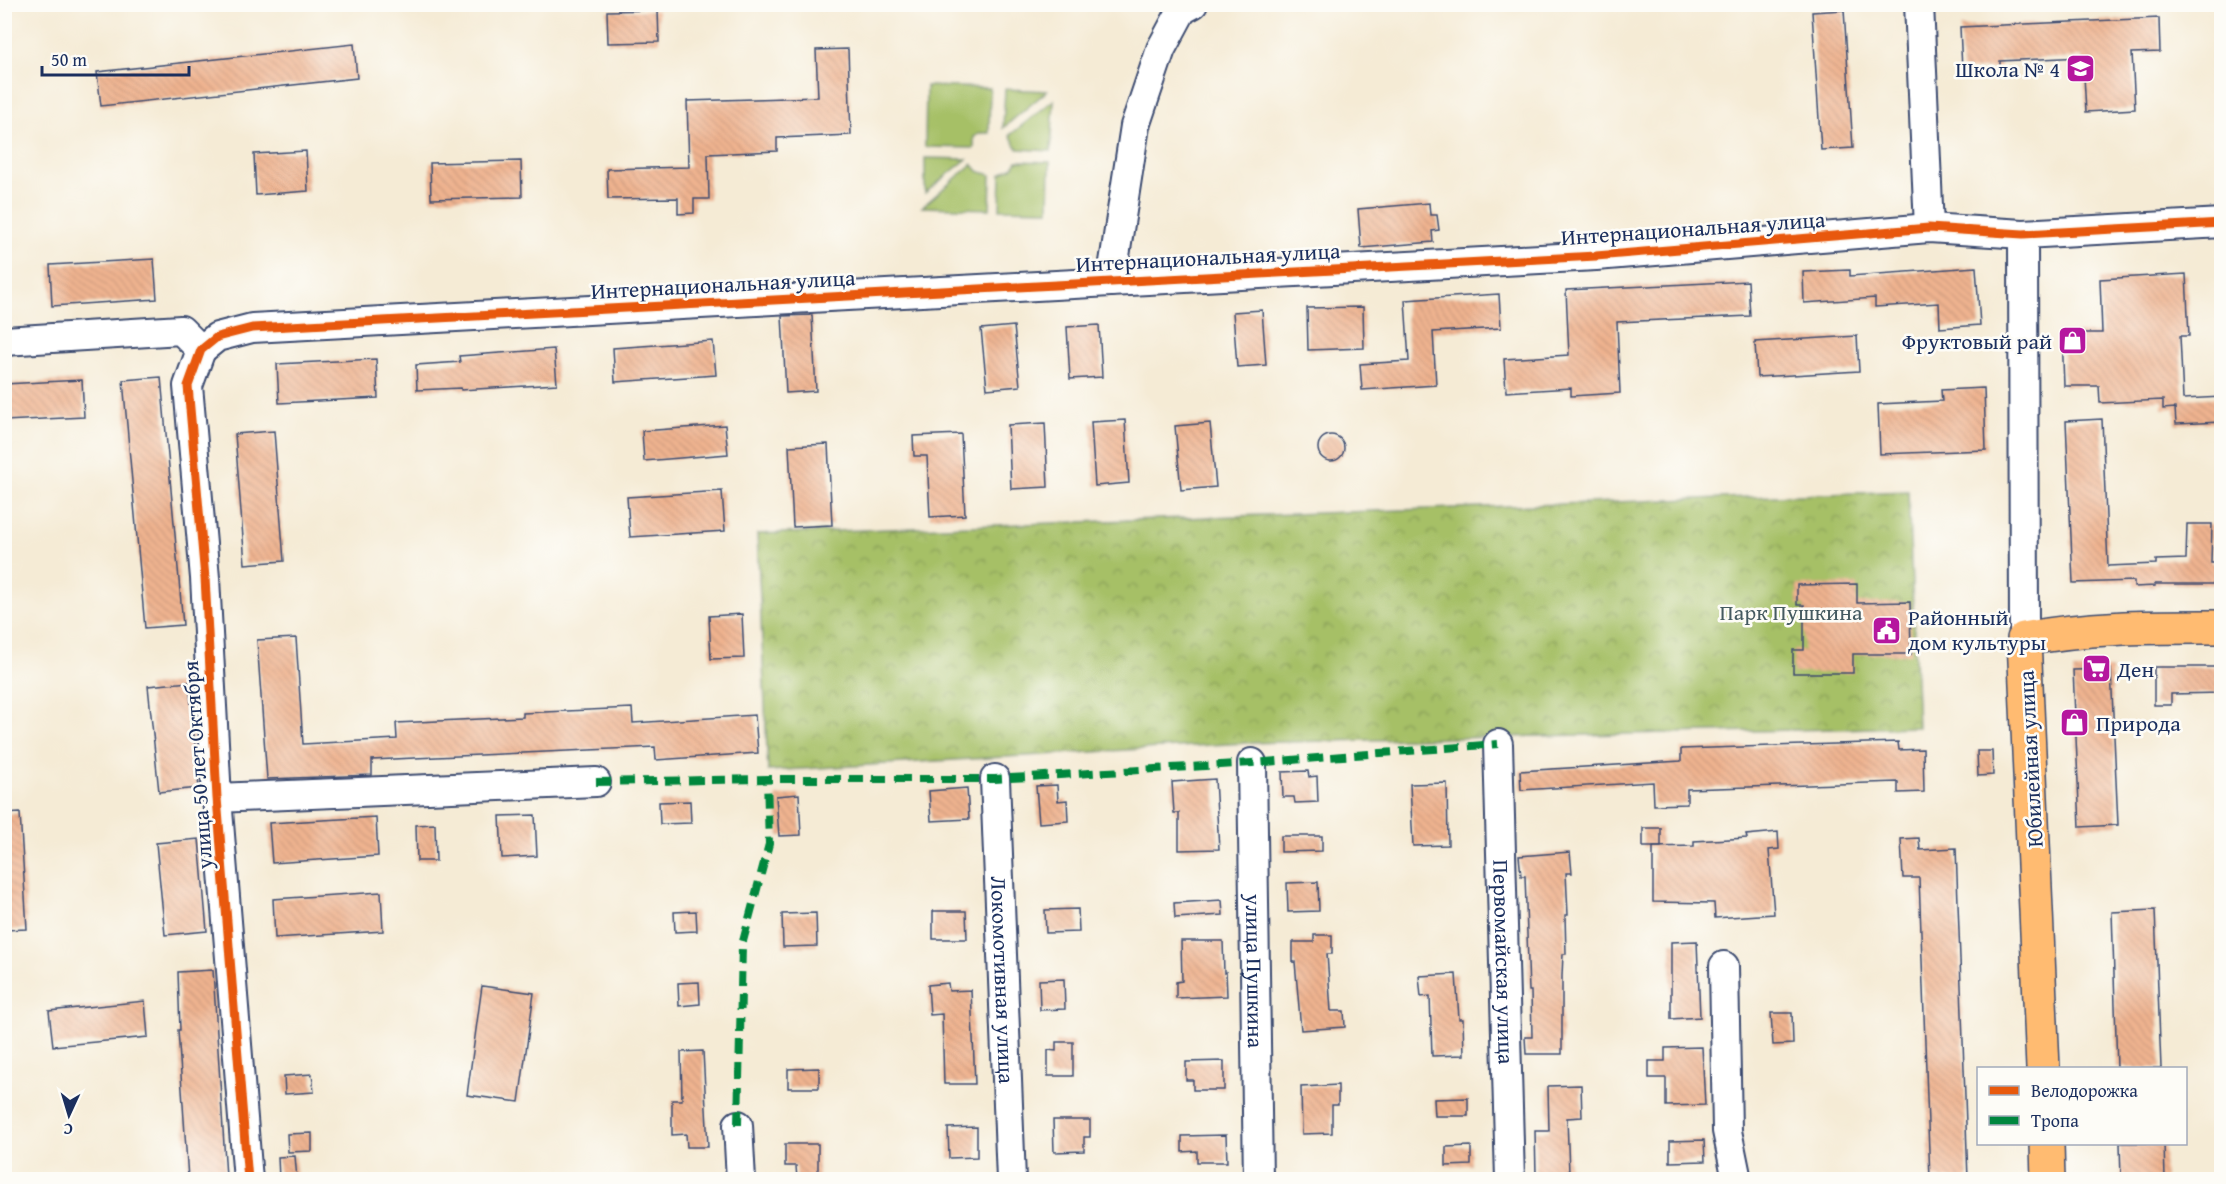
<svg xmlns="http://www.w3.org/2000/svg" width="2226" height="1184" font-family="'Gentium Book Plus',serif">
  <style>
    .grass { fill: #a6c066; stroke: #607862; stroke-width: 1.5 }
    .park { fill: url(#park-crowns); stroke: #607862; stroke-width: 1.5 }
    .building { fill: url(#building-back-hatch) }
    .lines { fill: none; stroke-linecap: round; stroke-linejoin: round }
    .minor-casing { stroke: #3c4b70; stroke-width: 32 }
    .major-casing { stroke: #3c4b70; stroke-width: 36 }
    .minor { stroke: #fff; stroke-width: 28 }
    .major { stroke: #ffbb71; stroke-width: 33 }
    .quiet { stroke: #00873e; stroke-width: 8; stroke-dasharray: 15 8; stroke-linecap: butt }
    .cycleway-casing { stroke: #fdfcf7; stroke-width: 13 }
    .cycleway { stroke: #e8590c; stroke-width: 9 }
    .labels { text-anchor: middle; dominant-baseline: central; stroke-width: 5; stroke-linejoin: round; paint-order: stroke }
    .poi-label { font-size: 22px; fill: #1b2f5e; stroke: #fdfcf7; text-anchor: start }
    .street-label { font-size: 22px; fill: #1b2f5e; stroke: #fdfcf7 }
    .park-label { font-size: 22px; fill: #455a60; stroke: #fdfcf7 }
  </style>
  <defs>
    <pattern id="park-crowns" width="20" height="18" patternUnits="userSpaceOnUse" patternTransform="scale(1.5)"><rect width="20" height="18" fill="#a6c066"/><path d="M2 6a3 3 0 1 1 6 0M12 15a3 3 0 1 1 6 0" fill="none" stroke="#869c57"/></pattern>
    <pattern id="building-back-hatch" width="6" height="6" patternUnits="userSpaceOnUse" patternTransform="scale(1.5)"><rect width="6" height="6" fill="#efb38f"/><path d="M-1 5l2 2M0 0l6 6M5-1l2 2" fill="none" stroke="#cc9a7e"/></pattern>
  </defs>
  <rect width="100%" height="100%" fill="#fdfcf7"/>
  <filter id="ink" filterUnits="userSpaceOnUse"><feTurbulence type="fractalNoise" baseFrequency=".0167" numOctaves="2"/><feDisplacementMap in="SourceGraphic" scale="12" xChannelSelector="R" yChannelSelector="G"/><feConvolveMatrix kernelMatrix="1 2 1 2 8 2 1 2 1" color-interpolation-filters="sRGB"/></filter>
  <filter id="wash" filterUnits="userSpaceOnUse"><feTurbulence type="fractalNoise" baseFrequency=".008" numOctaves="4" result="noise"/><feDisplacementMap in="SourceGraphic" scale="24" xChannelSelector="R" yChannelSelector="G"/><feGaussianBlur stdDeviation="1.35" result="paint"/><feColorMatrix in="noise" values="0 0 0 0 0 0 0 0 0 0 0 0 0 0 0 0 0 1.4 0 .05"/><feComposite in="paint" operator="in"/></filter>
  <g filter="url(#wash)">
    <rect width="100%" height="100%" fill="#f5ebd5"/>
    <g class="grass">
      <polygon points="926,86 990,88 989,133 980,133 974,137 974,148 925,147"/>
      <polygon points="1005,89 1047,91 1003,128"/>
      <polygon points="1054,100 1051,151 1018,149 1010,135"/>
      <polygon points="925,158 967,159 925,193"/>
      <polygon points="1017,161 1050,162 1049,210 1000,209 1001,174 1013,167"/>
      <polygon points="972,164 978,171 991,175 990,209 922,207"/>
    </g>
    <polygon class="park" points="1908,491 1918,727 1245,743 768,771 757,534"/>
    <g id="blocks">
      <g class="building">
        <polygon points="658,10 659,42 608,43 607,11"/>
        <polygon points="1844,10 1853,148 1821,150 1812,12"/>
        <polygon points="2159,18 2160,52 2132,53 2135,109 2086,112 2083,57 2000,61 2000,68 1962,70 1960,27"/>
        <polygon points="354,44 357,78 101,106 97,72"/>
        <polygon points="848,49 851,135 777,138 777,151 708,154 709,199 694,199 694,213 678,214 678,198 608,199 607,169 689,167 687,101 818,97 816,50"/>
        <polygon points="306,151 308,191 256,195 254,154"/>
        <polygon points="521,161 522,197 431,199 430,163"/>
        <polygon points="1429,203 1430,215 1437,215 1439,230 1432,231 1433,242 1361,248 1358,209"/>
        <polygon points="154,259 157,299 52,306 50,265"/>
        <polygon points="1976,267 1980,325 1940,328 1939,303 1875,307 1875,298 1804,303 1803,272 1850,270 1850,276"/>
        <polygon points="2186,274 2189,336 2180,336 2183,399 2222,397 2222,422 2176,424 2175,408 2163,409 2163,400 2100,403 2099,386 2064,386 2062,333 2102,333 2100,279"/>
        <polygon points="1748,281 1750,316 1617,322 1620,393 1571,396 1571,388 1506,392 1504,359 1569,355 1566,290"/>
        <polygon points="1499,294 1501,328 1433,332 1436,385 1362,390 1360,364 1409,361 1405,300"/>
        <polygon points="1363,307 1364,348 1308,350 1307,308"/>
        <polygon points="1262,310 1266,365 1237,367 1233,312"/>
        <polygon points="812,315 816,391 786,393 782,316"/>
        <polygon points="1099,325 1102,377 1070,379 1067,327"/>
        <polygon points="1014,326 1020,386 987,389 981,329"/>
        <polygon points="1857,336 1859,371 1757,377 1755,342"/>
        <polygon points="713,341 716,375 615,382 613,348"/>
        <polygon points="554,349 557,384 461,390 461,388 417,390 416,365 460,362 459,356"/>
        <polygon points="376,359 378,398 279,403 277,364"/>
        <polygon points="161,377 183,625 145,628 123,380"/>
        <polygon points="82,380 84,417 4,421 4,384"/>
        <polygon points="1984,388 1986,450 1880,454 1878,404 1942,401 1941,390"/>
        <polygon points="2102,419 2108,566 2156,564 2156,560 2186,559 2187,524 2212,524 2211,563 2222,563 2222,584 2155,584 2155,586 2134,587 2134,581 2073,583 2066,421"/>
        <polygon points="1125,420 1129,483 1095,486 1091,422"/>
        <polygon points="1045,423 1048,487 1011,489 1008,425"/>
        <polygon points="1210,423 1216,487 1181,490 1175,426"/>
        <polygon points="725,425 728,454 644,461 642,431"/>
        <polygon points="274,431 284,561 245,564 235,434"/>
        <polygon points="961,434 965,515 930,517 927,456 914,456 913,436"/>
        <circle cx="1331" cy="448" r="13"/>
        <polygon points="828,444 832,525 793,527 789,446"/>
        <polygon points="722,491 725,531 630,537 627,497"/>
        <polygon points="1857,584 1857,603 1910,602 1911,654 1853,654 1853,673 1793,673 1793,650 1804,650 1804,605 1797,605 1797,585"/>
        <polygon points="742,614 744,658 711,659 709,616"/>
        <polygon points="296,638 303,744 397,739 396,723 523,717 523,713 632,708 633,723 755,715 758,753 656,760 655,747 372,760 372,775 267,779 257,640"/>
        <polygon points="2154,667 2222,667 2222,693 2171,694 2171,705 2154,705"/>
        <polygon points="2111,669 2118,825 2080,827 2073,670"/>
        <polygon points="189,682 199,788 159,792 148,686"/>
        <polygon points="1898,742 1899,750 1923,749 1924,792 1898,793 1898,782 1687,789 1687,804 1654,805 1653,782 1521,790 1520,771 1681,761 1681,749"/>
        <polygon points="1977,751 1992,751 1993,775 1978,776"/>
        <polygon points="1308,771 1309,777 1317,776 1318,802 1295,803 1294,797 1283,797 1282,772"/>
        <polygon points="1215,779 1219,849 1179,850 1179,813 1174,813 1172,782"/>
        <polygon points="1447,783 1448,845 1413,846 1410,784"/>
        <polygon points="1057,785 1058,801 1067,800 1068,821 1039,823 1036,786"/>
        <polygon points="967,788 969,819 931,821 929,791"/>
        <polygon points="799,794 801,835 779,836 776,796"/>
        <polygon points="690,801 691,823 660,824 659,802"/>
        <polygon points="20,813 27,929 4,930 4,814"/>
        <polygon points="535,815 537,856 502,858 500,816"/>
        <polygon points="376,817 378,856 272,863 269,823"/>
        <polygon points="435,824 436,861 417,861 416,825"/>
        <rect x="1643" y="828" width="18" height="19"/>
        <polygon points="1778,832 1779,849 1769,850 1774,914 1715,918 1714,903 1653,902 1653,847 1694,846 1694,841 1747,838 1746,835"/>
        <polygon points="1281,836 1322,836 1322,851 1281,852"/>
        <polygon points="1919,838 1920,850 1956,848 1968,1179 1930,1179 1919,878 1903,878 1901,839"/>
        <polygon points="199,839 207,931 165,935 156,843"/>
        <polygon points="1570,852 1572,873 1566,873 1568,915 1565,915 1566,954 1563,954 1562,976 1562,1054 1526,1054 1525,1037 1532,1037 1531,991 1529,991 1525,876 1521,876 1519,856"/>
        <polygon points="1318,882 1319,911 1288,912 1287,883"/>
        <polygon points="381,892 383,931 275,938 273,899"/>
        <polygon points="1222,900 1223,915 1175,918 1174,903"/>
        <polygon points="1078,909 1079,932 1046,933 1045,910"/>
        <polygon points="2155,910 2161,1068 2117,1068 2112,912"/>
        <polygon points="696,911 697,931 675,932 674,912"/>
        <polygon points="933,911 966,911 967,939 933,939"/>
        <polygon points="816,913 817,946 783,947 782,914"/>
        <polygon points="1314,935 1332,935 1332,954 1327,954 1331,1011 1344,1011 1345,1027 1301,1030 1295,962 1293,962 1293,942 1314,942"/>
        <polygon points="1181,941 1223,941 1224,973 1226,972 1227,996 1176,998 1176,982 1182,981"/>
        <polygon points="1697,941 1700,1017 1671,1019 1671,942"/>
        <polygon points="213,970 226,1177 188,1179 178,1030 180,1030 178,972"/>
        <polygon points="1456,974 1459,1019 1463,1019 1464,1055 1432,1056 1430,996 1421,997 1419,976"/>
        <polygon points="1064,979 1065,1009 1040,1010 1039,980"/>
        <polygon points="699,982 700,1004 679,1006 678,983"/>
        <polygon points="948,983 949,991 971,990 975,1084 944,1084 942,1014 930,1015 928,985"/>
        <polygon points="482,986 534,993 519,1102 467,1095"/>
        <polygon points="145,1001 148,1037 53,1046 49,1011"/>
        <polygon points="1771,1013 1792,1013 1793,1044 1773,1045"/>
        <polygon points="1056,1042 1073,1042 1073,1076 1048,1076 1048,1050 1056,1051"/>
        <polygon points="1702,1047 1705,1105 1666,1106 1666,1078 1649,1078 1649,1061 1665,1061 1665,1048"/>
        <polygon points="703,1051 708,1147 687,1147 686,1134 672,1135 672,1100 682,1100 681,1052"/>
        <polygon points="1224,1061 1224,1090 1193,1090 1193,1080 1186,1080 1186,1062"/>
        <polygon points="819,1068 819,1088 788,1088 788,1069"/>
        <polygon points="312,1074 314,1092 285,1094 284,1076"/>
        <polygon points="1338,1085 1338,1105 1332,1105 1332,1133 1302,1134 1301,1087"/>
        <polygon points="1581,1085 1582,1117 1567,1118 1569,1173 1536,1175 1535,1131 1549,1131 1548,1086"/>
        <polygon points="1468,1098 1468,1116 1435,1116 1434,1099"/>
        <polygon points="1053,1120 1090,1120 1090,1137 1084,1137 1084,1151 1054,1152"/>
        <polygon points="977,1127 977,1157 949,1158 948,1128"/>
        <polygon points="312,1133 312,1151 288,1152 287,1134"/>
        <polygon points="1226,1135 1227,1162 1197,1162 1197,1151 1182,1152 1182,1136"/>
        <polygon points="1704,1140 1705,1161 1670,1162 1670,1141"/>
        <polygon points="2120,1143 2164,1143 2165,1179 2121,1179"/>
        <polygon points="785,1144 818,1144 818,1179 797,1179 796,1166 785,1166"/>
        <polygon points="1471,1146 1471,1165 1446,1166 1446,1147"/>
        <polygon points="295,1156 297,1179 279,1179 278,1157"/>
      </g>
    </g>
  </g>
  <g filter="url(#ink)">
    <use href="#blocks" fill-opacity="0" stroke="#3c4b70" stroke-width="1.5"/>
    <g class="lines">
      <defs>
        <g id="minor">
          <polyline points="1919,4 1929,228"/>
          <polyline points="2023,234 2024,639"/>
          <polyline points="1111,282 1135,126 1161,49 1182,10 1193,4"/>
          <polyline points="4,341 181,330 201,350"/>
          <polyline points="201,350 217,337 252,328 1596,256 1929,228 2023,234 2222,223"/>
          <polyline points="201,350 188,386 205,578 217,798 248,1180"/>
          <path id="s1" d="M1498 744 1510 1180"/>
          <path id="s2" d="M1252 763 1258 1180"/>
          <path id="s3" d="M995 779 1011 1180"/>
          <polyline points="217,798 596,782"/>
          <polyline points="1724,966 1727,1131 1737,1180"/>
          <polyline points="738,1125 741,1180"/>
        </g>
        <g id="major">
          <path d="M2043 1068 2024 639C2090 626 2155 627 2222 627"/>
          <polyline points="2047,1144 2048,1180"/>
        </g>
      </defs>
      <use href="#minor" class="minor-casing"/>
      <use href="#major" class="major-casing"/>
      <use href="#minor" class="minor"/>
      <use href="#major" class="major"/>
      <g class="quiet">
        <polyline points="596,782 767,779 995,779 1252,763 1498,744"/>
        <polyline points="738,1125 742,945 769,844 767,779"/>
      </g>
      <defs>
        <polyline id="cycleway" points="248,1180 217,798 205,578 188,386 201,350 217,337 252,328 1596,256 1929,228 2023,234 2222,223"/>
      </defs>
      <use href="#cycleway" class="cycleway-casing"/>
      <use href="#cycleway" class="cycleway"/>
    </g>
  </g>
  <defs>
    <symbol id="school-square" viewBox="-11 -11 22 22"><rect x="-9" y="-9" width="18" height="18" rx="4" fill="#b5179e" stroke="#fdfcf7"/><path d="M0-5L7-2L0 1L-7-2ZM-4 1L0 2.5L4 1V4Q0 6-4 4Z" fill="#fff"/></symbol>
    <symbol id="shop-square" viewBox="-11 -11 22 22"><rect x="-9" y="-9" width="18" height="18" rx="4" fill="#b5179e" stroke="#fdfcf7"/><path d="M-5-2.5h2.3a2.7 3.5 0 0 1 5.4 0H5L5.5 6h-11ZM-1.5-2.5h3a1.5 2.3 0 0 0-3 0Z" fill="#fff"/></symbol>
    <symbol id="civic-square" viewBox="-11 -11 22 22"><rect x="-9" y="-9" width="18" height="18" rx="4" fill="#b5179e" stroke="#fdfcf7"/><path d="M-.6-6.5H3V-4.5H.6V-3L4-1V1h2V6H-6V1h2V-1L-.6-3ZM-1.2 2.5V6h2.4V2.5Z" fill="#fff"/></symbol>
    <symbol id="supermarket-square" viewBox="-11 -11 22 22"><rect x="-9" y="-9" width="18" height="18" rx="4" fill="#b5179e" stroke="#fdfcf7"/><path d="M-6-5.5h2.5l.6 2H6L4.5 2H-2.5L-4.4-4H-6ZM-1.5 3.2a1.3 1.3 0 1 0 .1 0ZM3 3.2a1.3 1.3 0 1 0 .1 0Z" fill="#fff"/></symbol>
  </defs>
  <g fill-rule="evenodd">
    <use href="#school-square" x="2064" y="52" width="33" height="33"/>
    <use href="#shop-square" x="2056" y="324" width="33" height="33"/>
    <use href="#civic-square" x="1870" y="614" width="33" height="33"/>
    <use href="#supermarket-square" x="2080" y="652" width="33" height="33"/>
    <use href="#shop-square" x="2058" y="706" width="33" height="33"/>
  </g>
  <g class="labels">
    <g class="poi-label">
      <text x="2060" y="69" text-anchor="end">Школа № 4</text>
      <text x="2052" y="341" text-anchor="end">Фруктовый рай</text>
      <text x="1908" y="617">Районный<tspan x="1908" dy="25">дом культуры</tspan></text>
      <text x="2117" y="669">Ден</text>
      <text x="2096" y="723">Природа</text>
    </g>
    <g class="street-label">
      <text transform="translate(1693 228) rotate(-4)">Интернациональная улица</text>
      <text transform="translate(1208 257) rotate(-3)">Интернациональная улица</text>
      <text transform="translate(723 284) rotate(-3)">Интернациональная улица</text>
      <text transform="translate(2030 759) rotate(-93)">Юбилейная улица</text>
      <text transform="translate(197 765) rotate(-94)">улица 50 лет Октября</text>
      <text stroke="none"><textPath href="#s1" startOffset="218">Первомайская улица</textPath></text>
      <text stroke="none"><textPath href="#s2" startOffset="208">улица Пушкина</textPath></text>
      <text stroke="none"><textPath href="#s3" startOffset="201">Локомотивная улица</textPath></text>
    </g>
    <g class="park-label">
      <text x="1791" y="612">Парк Пушкина</text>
    </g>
  </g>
  <rect width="2226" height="1184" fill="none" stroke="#fdfcf7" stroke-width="24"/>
  <rect x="1977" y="1067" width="210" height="78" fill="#fdfcf7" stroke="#a3aaba" stroke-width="1.5"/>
  <rect x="1989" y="1086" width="30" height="9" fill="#e8590c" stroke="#a3aaba" stroke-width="1.5"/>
  <text x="2031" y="1097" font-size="18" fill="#1b2f5e">Велодорожка</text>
  <rect x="1989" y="1116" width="30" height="9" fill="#00873e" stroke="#a3aaba" stroke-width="1.5"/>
  <text x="2031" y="1127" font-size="18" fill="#1b2f5e">Тропа</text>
  <g transform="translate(69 1115) rotate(184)" stroke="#fdfcf7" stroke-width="4.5" paint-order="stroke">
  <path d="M0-4.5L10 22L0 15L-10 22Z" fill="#1b2f5e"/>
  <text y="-9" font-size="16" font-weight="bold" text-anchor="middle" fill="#1b2f5e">С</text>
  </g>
  <path d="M42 66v9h147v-9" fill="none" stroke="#1b2f5e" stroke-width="3"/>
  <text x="51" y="66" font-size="18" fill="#1b2f5e" stroke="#fdfcf7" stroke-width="4.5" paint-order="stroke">50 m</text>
</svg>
